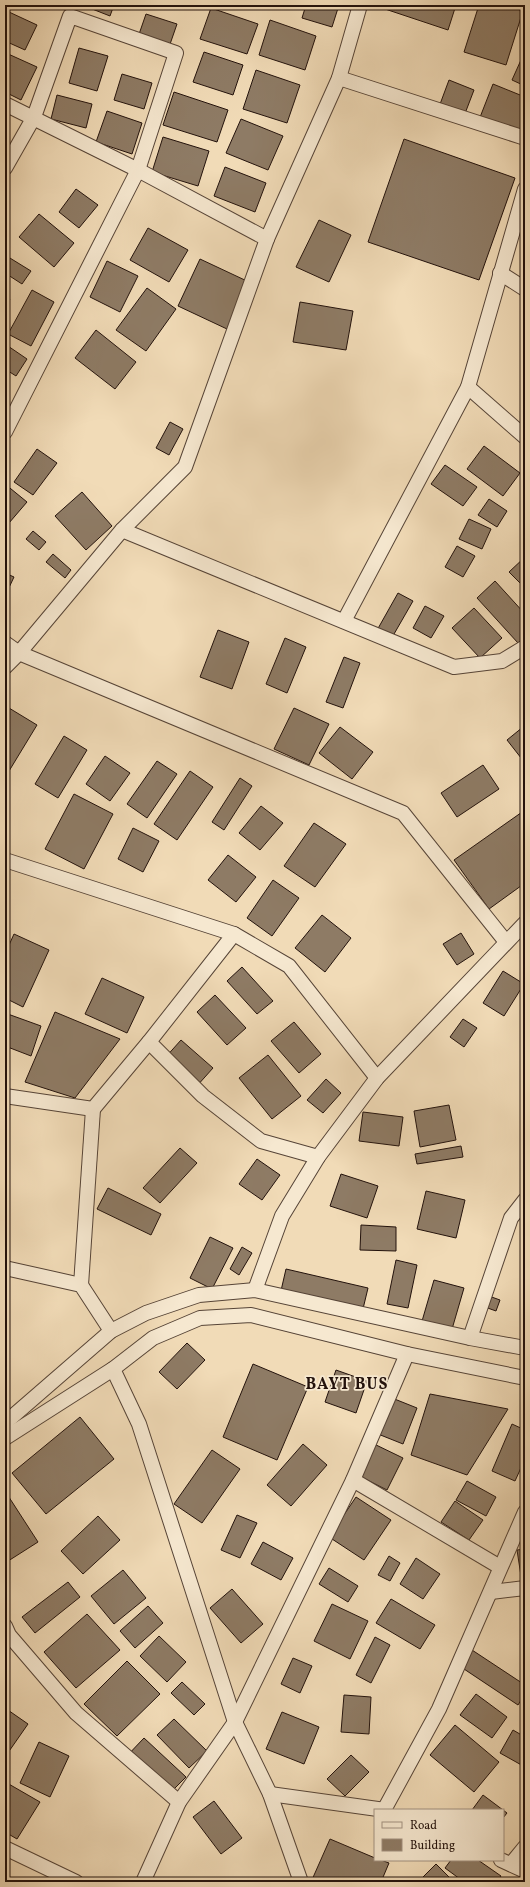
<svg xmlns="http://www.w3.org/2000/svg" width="530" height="1887" font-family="Vollkorn,serif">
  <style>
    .building { fill: #8e7b65; stroke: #23120c }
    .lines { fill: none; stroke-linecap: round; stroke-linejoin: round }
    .street-casing { stroke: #564437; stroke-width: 16 }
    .street { stroke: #f6e8d0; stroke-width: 14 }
    .labels { text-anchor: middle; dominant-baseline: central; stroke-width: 3.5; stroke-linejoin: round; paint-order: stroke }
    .district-label { font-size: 16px; font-weight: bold; letter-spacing: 1px; fill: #23120c; stroke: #f6e8d0 }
  </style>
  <rect width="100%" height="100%" fill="#f1dbb7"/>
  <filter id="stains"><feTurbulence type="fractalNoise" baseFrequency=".005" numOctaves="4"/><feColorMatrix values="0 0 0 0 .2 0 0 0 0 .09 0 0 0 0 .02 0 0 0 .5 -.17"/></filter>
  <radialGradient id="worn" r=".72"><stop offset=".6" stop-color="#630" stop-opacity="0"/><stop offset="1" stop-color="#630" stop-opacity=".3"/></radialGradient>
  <g class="building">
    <polygon points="82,5 114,5 110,16"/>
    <polygon points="306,5 339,5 332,27 302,18"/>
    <polygon points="380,5 456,5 448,30 379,7"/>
    <polygon points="479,5 505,5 523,11 506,65 464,52"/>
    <polygon points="211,8 258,24 247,54 200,39"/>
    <polygon points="9,12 37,25 25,50 5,41 5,20"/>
    <polygon points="146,14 177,24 168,50 137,40"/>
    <polygon points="270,20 316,36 305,70 259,55"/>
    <polygon points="79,48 108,56 97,91 69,83"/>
    <polygon points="525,51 525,86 512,80"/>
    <polygon points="204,52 243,65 233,95 193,82"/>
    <polygon points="6,53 37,67 21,100 5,92 5,55"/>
    <polygon points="256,70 300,85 287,123 243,109"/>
    <polygon points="122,74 152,83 144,109 114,100"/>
    <polygon points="449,80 474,90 461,124 436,115"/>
    <polygon points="493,84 525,97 525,143 477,125"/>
    <polygon points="174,92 228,110 217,142 163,125"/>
    <polygon points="57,95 92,104 86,128 51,119"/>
    <polygon points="107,111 142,123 132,154 96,142"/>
    <polygon points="241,119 283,136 268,170 226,153"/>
    <polygon points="163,137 209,151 198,186 152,172"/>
    <polygon points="404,139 515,178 479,280 368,242"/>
    <polygon points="225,167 266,183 255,212 214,196"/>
    <polygon points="76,189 98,205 79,228 59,212"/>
    <polygon points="39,214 74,243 54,267 19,237"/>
    <polygon points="319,220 351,235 329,282 296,267"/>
    <polygon points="148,228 188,250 169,282 130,260"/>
    <polygon points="5,255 31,271 22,284 5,273"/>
    <polygon points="200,259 249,282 227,329 178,306"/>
    <polygon points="107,261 138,276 120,312 90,297"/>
    <polygon points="147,288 176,309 146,351 116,330"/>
    <polygon points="32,290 54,302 31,346 8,334"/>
    <polygon points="5,295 10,299 5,306"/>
    <polygon points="300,302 353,311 346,350 293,342"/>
    <polygon points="96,330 136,362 115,389 75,358"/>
    <polygon points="5,344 27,359 16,376 5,369"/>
    <polygon points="170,422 183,429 169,455 156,448"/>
    <polygon points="484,446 520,473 503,496 467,469"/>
    <polygon points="37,449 57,463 33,495 14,482"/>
    <polygon points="445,465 477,487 463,506 431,484"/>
    <polygon points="5,484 27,502 9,523 5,520"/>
    <polygon points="82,492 112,526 86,550 55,516"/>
    <polygon points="489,499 507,511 497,527 478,515"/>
    <polygon points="469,519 491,529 482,549 459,539"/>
    <polygon points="33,531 46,542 39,550 26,539"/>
    <polygon points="457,546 475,556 463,577 445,567"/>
    <polygon points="53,554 71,570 65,578 46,562"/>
    <polygon points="525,557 525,588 509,572"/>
    <polygon points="5,573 14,577 5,596"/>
    <polygon points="495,581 525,614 525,636 518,643 477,598"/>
    <polygon points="398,593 413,601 390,641 376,632"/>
    <polygon points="425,606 444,616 431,638 413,628"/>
    <polygon points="474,608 502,638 480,658 452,628"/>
    <polygon points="218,630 249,642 232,689 200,677"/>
    <polygon points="285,638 306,647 287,693 266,684"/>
    <polygon points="344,657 360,663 343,708 326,702"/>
    <polygon points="9,708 37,725 6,776 5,775 5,715"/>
    <polygon points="294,708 329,724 309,765 274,749"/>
    <polygon points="340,727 373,752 352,779 319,753"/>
    <polygon points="523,727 525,729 525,763 507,740"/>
    <polygon points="64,736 87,750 58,798 35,784"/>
    <polygon points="105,756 130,773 110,801 86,784"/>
    <polygon points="157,761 177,774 147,818 127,804"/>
    <polygon points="483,765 499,789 457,817 441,793"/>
    <polygon points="190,771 213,787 177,840 154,824"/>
    <polygon points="240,778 252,786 224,830 212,822"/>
    <polygon points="74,794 113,814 84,869 45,849"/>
    <polygon points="261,806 283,823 260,850 239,833"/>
    <polygon points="525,810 525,883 489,909 454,860"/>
    <polygon points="314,823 346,844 315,887 284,866"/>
    <polygon points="133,828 159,841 143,872 118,859"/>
    <polygon points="228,855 256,877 236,902 208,880"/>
    <polygon points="273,880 299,898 272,936 247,918"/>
    <polygon points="322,915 351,938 325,972 295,948"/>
    <polygon points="461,933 474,954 457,965 443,944"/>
    <polygon points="14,934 49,950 23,1007 5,998 5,954"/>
    <polygon points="242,967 273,1001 257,1014 227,981"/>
    <polygon points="503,971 524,984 504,1016 483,1003"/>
    <polygon points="102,978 144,997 127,1033 85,1014"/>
    <polygon points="215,995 246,1028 227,1045 197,1012"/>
    <polygon points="55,1012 120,1039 75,1098 25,1082"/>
    <polygon points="5,1013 41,1026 31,1056 5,1046"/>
    <polygon points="463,1019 477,1028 464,1047 450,1037"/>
    <polygon points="294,1022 321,1054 299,1073 271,1041"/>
    <polygon points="181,1040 213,1068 196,1087 164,1059"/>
    <polygon points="268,1055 301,1096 272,1119 239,1078"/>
    <polygon points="326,1079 341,1093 323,1113 307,1100"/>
    <polygon points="449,1105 456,1140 420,1147 414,1111"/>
    <polygon points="363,1112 403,1117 399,1146 359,1141"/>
    <polygon points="461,1146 463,1157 417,1164 415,1154"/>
    <polygon points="180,1148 197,1163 160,1203 143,1188"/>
    <polygon points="257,1159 280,1175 262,1200 239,1184"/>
    <polygon points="341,1174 378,1186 367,1218 330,1206"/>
    <polygon points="108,1188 161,1214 151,1235 97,1209"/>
    <polygon points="426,1191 465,1200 456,1238 417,1229"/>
    <polygon points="361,1225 396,1227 396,1251 360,1250"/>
    <polygon points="210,1237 233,1248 212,1289 190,1278"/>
    <polygon points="242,1247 252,1253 239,1275 230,1269"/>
    <polygon points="396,1260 417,1265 408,1308 387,1304"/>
    <polygon points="286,1269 368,1288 362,1313 280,1295"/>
    <polygon points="434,1280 464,1288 450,1336 420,1328"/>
    <polygon points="486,1295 500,1300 496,1311 482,1306"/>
    <polygon points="187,1343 205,1360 177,1389 159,1372"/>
    <polygon points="253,1364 308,1387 277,1460 223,1437"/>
    <polygon points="336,1370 367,1381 356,1413 325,1402"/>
    <polygon points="430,1394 508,1409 467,1475 411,1455"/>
    <polygon points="392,1398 417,1408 403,1444 378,1434"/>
    <polygon points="80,1417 114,1459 46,1514 12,1473"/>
    <polygon points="512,1424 525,1430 525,1459 515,1481 492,1471"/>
    <polygon points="372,1443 403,1458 387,1490 357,1475"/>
    <polygon points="303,1444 327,1465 291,1506 267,1485"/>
    <polygon points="212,1450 240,1469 202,1523 174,1504"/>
    <polygon points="467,1481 496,1497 486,1516 456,1500"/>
    <polygon points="5,1491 38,1542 5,1563"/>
    <polygon points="356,1497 391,1520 364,1560 329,1537"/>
    <polygon points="455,1501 483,1520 469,1540 441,1522"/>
    <polygon points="237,1515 257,1523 240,1558 221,1550"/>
    <polygon points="98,1516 120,1540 83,1574 61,1551"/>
    <polygon points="263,1542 293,1558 281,1580 251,1564"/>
    <polygon points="525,1549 525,1576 521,1576 517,1550"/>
    <polygon points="389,1556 400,1563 390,1581 378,1575"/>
    <polygon points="416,1558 440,1574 423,1599 400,1584"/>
    <polygon points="329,1568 358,1586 348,1602 319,1584"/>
    <polygon points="123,1570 146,1598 114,1624 91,1596"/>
    <polygon points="68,1582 80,1597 35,1633 22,1617"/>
    <polygon points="232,1589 263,1624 241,1643 210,1608"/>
    <polygon points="391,1599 435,1625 420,1649 376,1623"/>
    <polygon points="332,1604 368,1621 350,1659 314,1641"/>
    <polygon points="148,1606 163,1623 135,1648 120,1631"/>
    <polygon points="87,1614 120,1650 76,1688 44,1652"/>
    <polygon points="159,1636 186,1662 167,1682 140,1656"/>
    <polygon points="375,1637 390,1645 371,1683 356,1675"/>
    <polygon points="472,1650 525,1685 525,1694 518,1705 461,1667"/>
    <polygon points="293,1658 312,1666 300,1693 281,1684"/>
    <polygon points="127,1661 160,1694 117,1736 84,1704"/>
    <polygon points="182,1682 205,1704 194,1715 171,1693"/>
    <polygon points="476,1694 507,1717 492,1738 460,1715"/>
    <polygon points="344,1695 371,1697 369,1734 341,1732"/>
    <polygon points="5,1708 28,1724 5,1757"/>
    <polygon points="282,1712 319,1727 304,1764 266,1749"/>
    <polygon points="174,1719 207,1751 189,1768 157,1735"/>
    <polygon points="455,1725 499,1762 474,1792 430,1755"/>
    <polygon points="513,1730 525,1737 525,1767 500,1753"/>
    <polygon points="144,1738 186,1777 165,1798 124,1759"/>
    <polygon points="39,1742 69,1756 50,1797 20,1783"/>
    <polygon points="351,1755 369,1772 345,1796 327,1779"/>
    <polygon points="7,1783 40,1802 17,1839 5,1832 5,1786"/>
    <polygon points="483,1795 507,1813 503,1818 503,1810 472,1810"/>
    <polygon points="214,1801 242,1838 221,1854 193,1817"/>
    <polygon points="330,1839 375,1858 375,1860 381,1860 389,1863 381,1882 311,1882"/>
    <polygon points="451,1860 478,1860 501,1876 497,1882 464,1882 445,1868"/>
    <polygon points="436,1864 454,1882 418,1882"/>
  </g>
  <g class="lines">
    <defs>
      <g id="street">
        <polyline points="339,78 525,138"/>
        <polyline points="5,104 138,170 267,239"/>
        <polyline points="5,168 34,117 70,16 176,53 138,170 5,432"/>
        <polyline points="500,273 525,289"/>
        <polyline points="468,387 525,437"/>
        <polyline points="122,530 454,667 502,661 525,647"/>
        <polyline points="344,621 468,387 525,189"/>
        <polyline points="5,643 19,653 403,813 506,942"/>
        <polyline points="5,667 19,653 122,530 185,467 267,239 339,78 360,5"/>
        <polyline points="5,860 234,934 289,966 377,1078"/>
        <polyline points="149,1042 203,1096 261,1141 318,1157"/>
        <polyline points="5,1096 93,1109 149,1042 234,934"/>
        <polyline points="5,1268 81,1285 111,1331"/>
        <polyline points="81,1285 93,1109"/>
        <polyline points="255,1290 282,1216 318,1157 377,1078 525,923"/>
        <polyline points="470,1338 511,1218 525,1200"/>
        <polyline points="113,1369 139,1424 235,1722 270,1794 301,1882"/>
        <polyline points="5,1423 111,1331 146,1313 199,1295 255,1290 470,1338 525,1348"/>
        <polyline points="5,1438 113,1369 153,1338 200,1318 251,1315 407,1354 525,1378"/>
        <polyline points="353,1480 500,1567"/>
        <polyline points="491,1592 525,1588"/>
        <polyline points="5,1626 9,1635 76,1713 179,1802"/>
        <polyline points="270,1794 385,1810"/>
        <polyline points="384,1810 439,1709 525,1512"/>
        <polyline points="5,1848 76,1882"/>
        <polyline points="501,1860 525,1871"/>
        <polyline points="511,1864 525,1847"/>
        <polyline points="143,1882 179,1802 235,1722 353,1480 407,1354"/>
      </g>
    </defs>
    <use href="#street" class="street-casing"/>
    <use href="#street" class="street"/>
  </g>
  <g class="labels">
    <g class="district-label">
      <text x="347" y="1385">BAYT BUS</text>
    </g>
  </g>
  <rect width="530" height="1887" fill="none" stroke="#f1dbb7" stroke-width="20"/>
  <rect x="6" y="6" width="518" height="1875" fill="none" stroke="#23120c" stroke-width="2"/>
  <rect x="10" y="10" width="510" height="1867" fill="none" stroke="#23120c"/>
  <rect x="374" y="1809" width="130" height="52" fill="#f6e8d0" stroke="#a29282"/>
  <rect x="382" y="1822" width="20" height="6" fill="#f6e8d0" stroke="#a29282"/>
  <text x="410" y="1829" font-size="12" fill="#23120c">Road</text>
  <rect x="382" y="1839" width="20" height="12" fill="#8e7b65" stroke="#a29282"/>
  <text x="410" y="1849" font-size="12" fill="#23120c">Building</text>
  <rect width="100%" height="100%" filter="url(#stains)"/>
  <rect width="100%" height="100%" fill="url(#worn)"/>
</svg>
